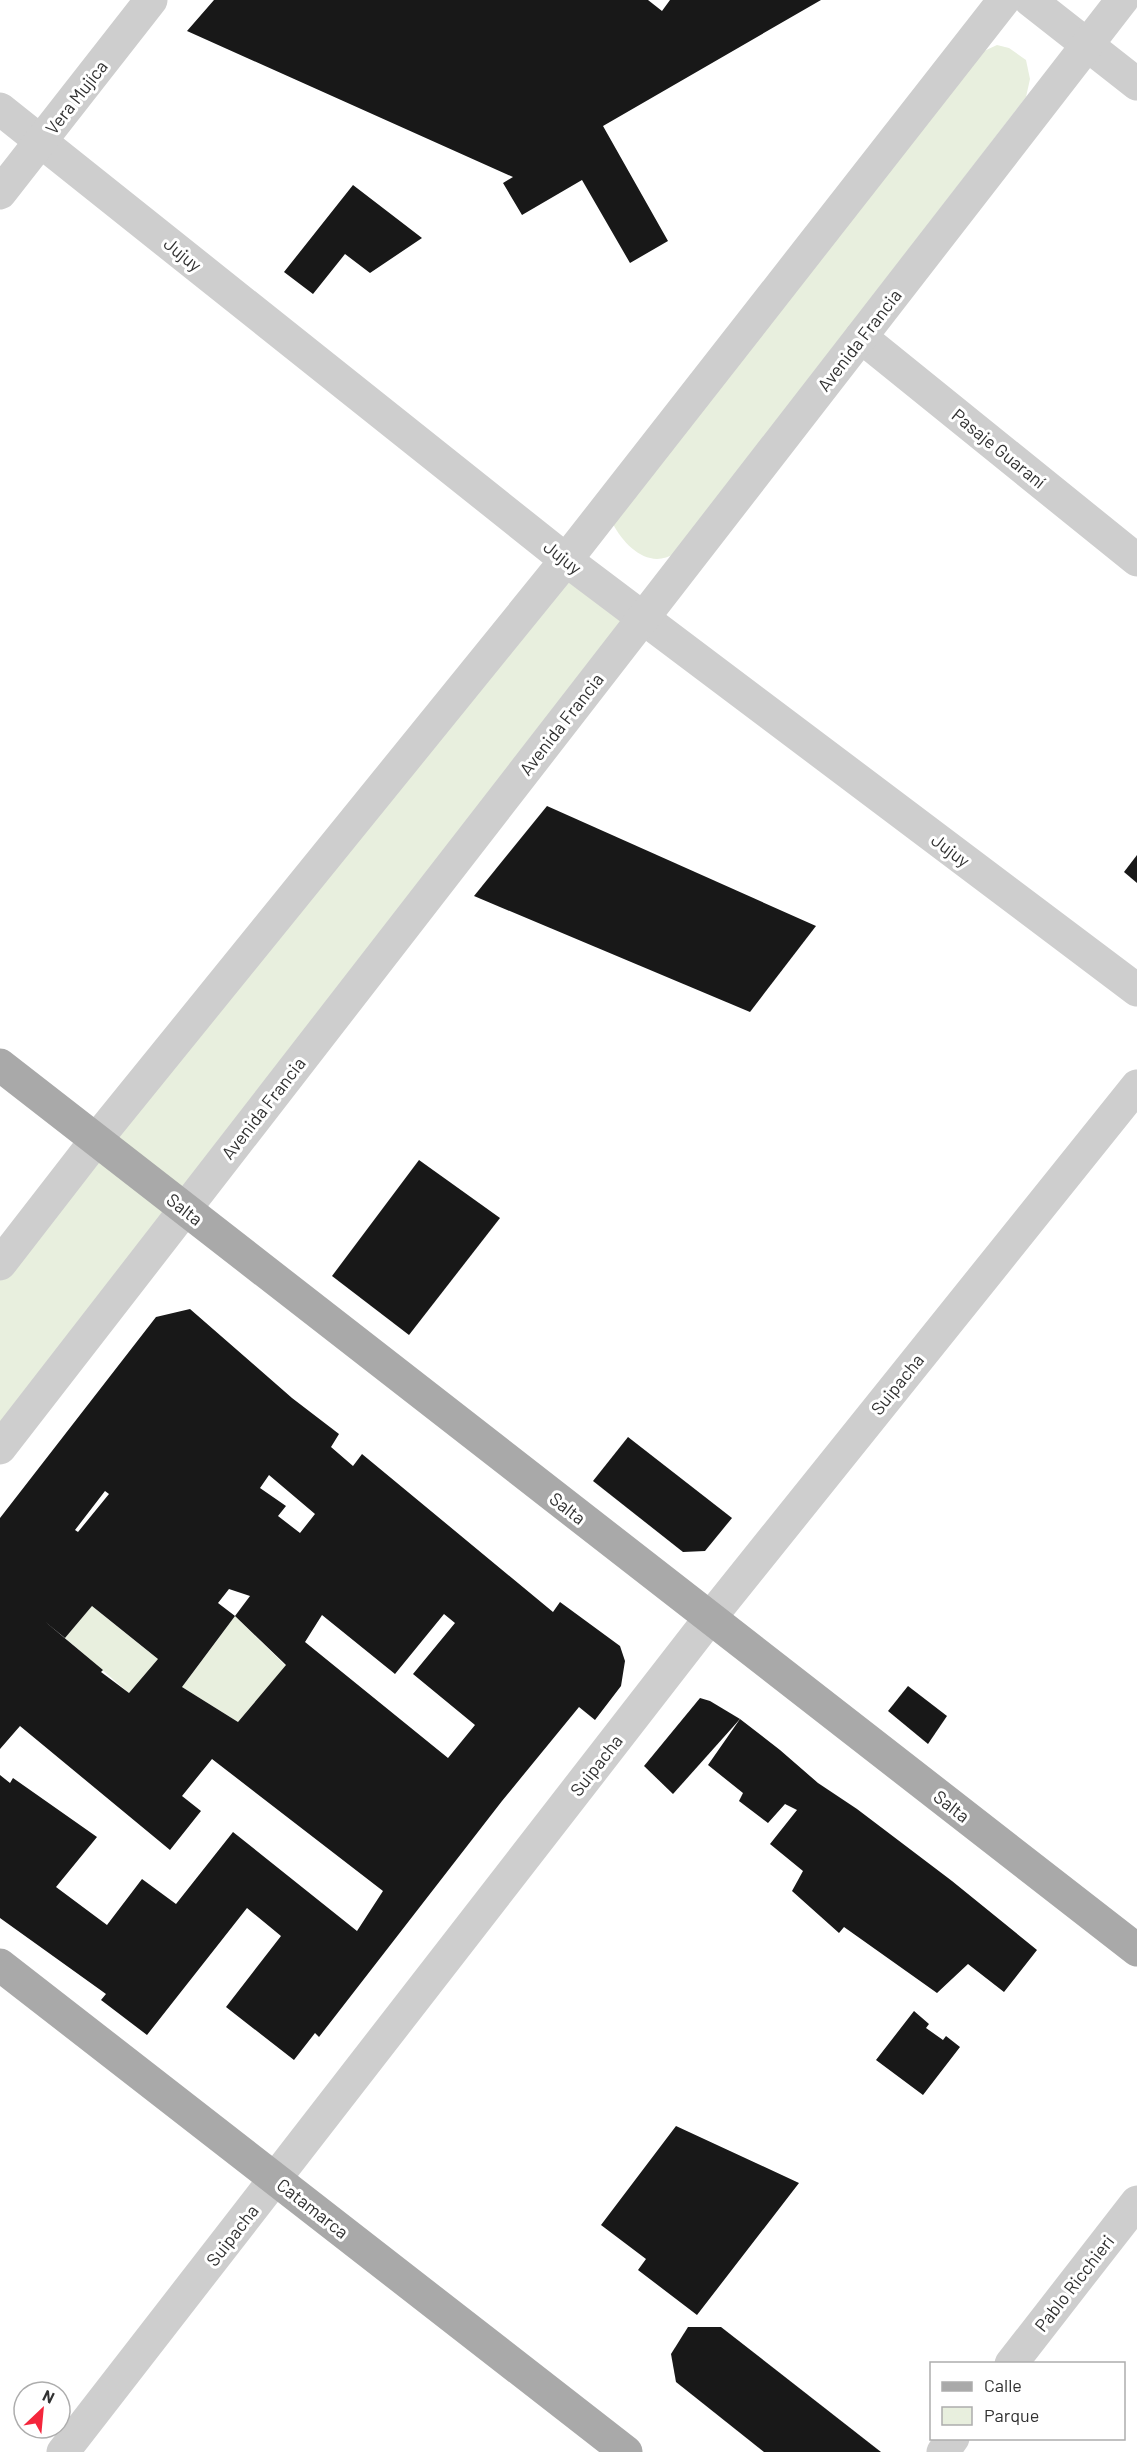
<svg xmlns="http://www.w3.org/2000/svg" width="1137" height="2452" font-family="Barlow,sans-serif">
  <style>
    .green { fill: #e8efde }
    .building { fill: #181818; fill-rule: evenodd }
    .lines { fill: none; stroke-linecap: round; stroke-linejoin: round }
    .minor { stroke: #cecece; stroke-width: 33 }
    .major { stroke: #a9a9a9; stroke-width: 33 }
    .labels { text-anchor: middle; dominant-baseline: central; stroke-width: 6; stroke-linejoin: round; paint-order: stroke }
    .street-label { font-size: 18px; fill: #313131; stroke: #fff }
  </style>
  <rect width="100%" height="100%" fill="#fff"/>
  <g class="green">
    <path d="M997 45 1009 48 1026 60 1030 79 1026 97 675 553C650 570 625 547 613 524L982 52Z"/>
    <polygon points="566,560 643,618 0,1448 0,1264"/>
    <polygon points="92,1606 159,1660 129,1693 65,1638"/>
    <polygon points="235,1616 286,1666 238,1722 182,1687"/>
  </g>
  <g class="building">
    <polygon points="214,0 648,0 662,11 670,0 821,0 603,126 668,241 630,263 582,180 522,215 503,183 513,177 187,31"/>
    <polygon points="353,185 422,238 370,273 345,254 313,294 284,272"/>
    <polygon points="547,806 816,926 750,1012 474,896"/>
    <polygon points="1137,855 1137,883 1124,872"/>
    <polygon points="419,1160 500,1218 409,1335 332,1276"/>
    <path d="M190 1309 292 1398 339 1434 331 1447 353 1466 362 1454 553 1612 560 1602 620 1646 625 1661 621 1686 595 1720 579 1707 502 1801 319 2037 315 2033 294 2060 226 2007 281 1936 247 1908 147 2035 101 2000 106 1994 0 1918V1775L10 1783 13 1778 97 1837 56 1887 107 1925 142 1879 176 1904 233 1832 357 1931 383 1891 212 1759 182 1796 201 1811 170 1850 20 1726 0 1749V1518L156 1317ZM269 1475 315 1514 300 1533 278 1516 286 1506 260 1488ZM105 1491 109 1494 78 1532 75 1530ZM229 1589 250 1596 235 1616 286 1665 238 1722 182 1687 235 1616 218 1603ZM92 1606 158 1659 129 1693 101 1672 103 1670 43 1620 65 1638ZM444 1614 455 1623 413 1674 475 1725 448 1758 305 1642 322 1615 395 1674Z"/>
    <polygon points="628,1437 732,1518 705,1551 683,1552 593,1481"/>
    <polygon points="908,1686 947,1716 928,1744 888,1711"/>
    <polygon points="700,1698 710,1701 740,1719 673,1794 644,1766"/>
    <polygon points="740,1719 780,1750 818,1783 857,1809 952,1881 1037,1950 1004,1992 968,1964 937,1993 844,1927 839,1933 792,1891 803,1871 770,1844 797,1810 785,1804 768,1823 739,1801 743,1793 708,1765"/>
    <polygon points="914,2011 929,2024 926,2028 943,2040 946,2036 960,2047 923,2095 876,2060"/>
    <polygon points="676,2126 799,2183 697,2315 638,2270 646,2259 601,2225"/>
    <polygon points="688,2327 721,2327 881,2452 764,2452 676,2382 671,2354"/>
  </g>
  <g class="lines">
    <g class="minor">
      <polyline points="1030,0 1137,84"/>
      <polyline points="0,109 566,560 1137,990"/>
      <polyline points="0,193 151,0"/>
      <polyline points="861,337 1137,560"/>
      <polyline points="0,1264 96,1140 566,560 1004,0"/>
      <polyline points="0,1448 1122,0"/>
      <polyline points="1011,2364 1137,2202"/>
      <polyline points="63,2452 710,1618 1137,1086"/>
      <polyline points="943,2452 953,2438"/>
    </g>
    <g class="major">
      <polyline points="0,1065 1137,1950"/>
      <polyline points="0,1965 626,2452"/>
    </g>
  </g>
  <g class="labels">
    <g class="street-label">
      <text transform="translate(76 97) rotate(-52)">Vera Mujíca</text>
      <text transform="translate(183 254) rotate(39)">Jujuy</text>
      <text transform="translate(859 340) rotate(-52)">Avenida Francia</text>
      <text transform="translate(999 448) rotate(39)">Pasaje Guaraní</text>
      <text transform="translate(563 557) rotate(38)">Jujuy</text>
      <text transform="translate(561 724) rotate(-52)">Avenida Francia</text>
      <text transform="translate(951 850) rotate(37)">Jujuy</text>
      <text transform="translate(263 1108) rotate(-52)">Avenida Francia</text>
      <text transform="translate(185 1209) rotate(38)">Salta</text>
      <text transform="translate(897 1384) rotate(-51)">Suipacha</text>
      <text transform="translate(568 1508) rotate(38)">Salta</text>
      <text transform="translate(596 1765) rotate(-52)">Suipacha</text>
      <text transform="translate(952 1806) rotate(38)">Salta</text>
      <text transform="translate(313 2208) rotate(38)">Catamarca</text>
      <text transform="translate(232 2235) rotate(-52)">Suipacha</text>
      <text transform="translate(1074 2283) rotate(-52)">Pablo Ricchieri</text>
    </g>
  </g>
  <rect x="930" y="2362" width="195" height="78" fill="#ffffff" stroke="#adadad" stroke-width="1.5"/>
  <rect x="942" y="2382" width="30" height="9" fill="#a9a9a9" stroke="#adadad" stroke-width="1.5"/>
  <text x="984" y="2392" font-size="18" fill="#313131">Calle</text>
  <rect x="942" y="2407" width="30" height="18" fill="#e8efde" stroke="#adadad" stroke-width="1.5"/>
  <text x="984" y="2422" font-size="18" fill="#313131">Parque</text>
  <g transform="translate(42 2410) rotate(26)"><circle r="28" fill="#ffffff" stroke="#adadad" stroke-width="1.5"/>
  <path d="M0-4.5L10 22L0 15L-10 22Z" fill="#f4263c"/>
  <text y="-9" font-size="16" font-weight="bold" text-anchor="middle" fill="#313131">N</text>
  </g>
</svg>
